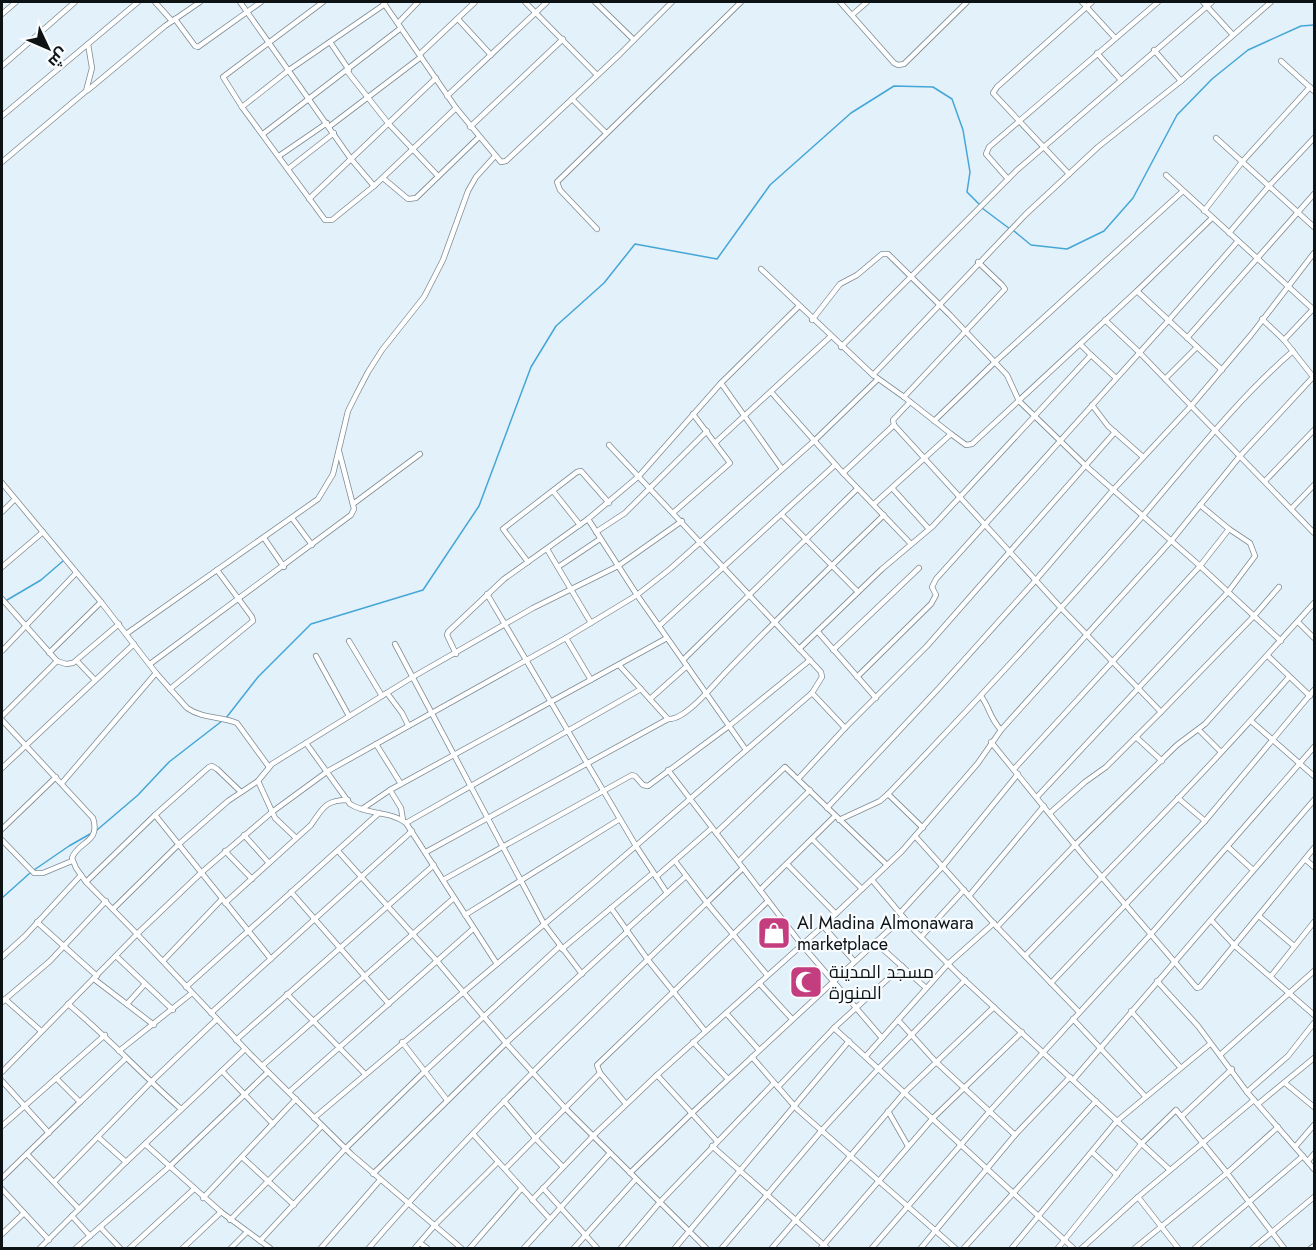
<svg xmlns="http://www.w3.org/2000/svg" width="1316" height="1250" font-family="Jost,Cairo,sans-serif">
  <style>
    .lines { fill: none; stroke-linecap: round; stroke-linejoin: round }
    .stream { stroke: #44a6d7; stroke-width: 1.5 }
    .street-casing { stroke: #7e8b93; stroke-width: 6 }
    .street { stroke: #fff; stroke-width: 4.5 }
    .labels { text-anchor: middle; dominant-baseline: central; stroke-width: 4.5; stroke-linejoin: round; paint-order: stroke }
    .poi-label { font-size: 18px; fill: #0d1215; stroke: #f9fcfe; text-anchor: start }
  </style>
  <rect width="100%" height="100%" fill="#e3f1fa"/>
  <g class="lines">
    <g class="stream">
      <polyline points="982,208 1010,229"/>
      <polyline points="1014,231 1031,245 1067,249 1104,231 1133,198 1177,115 1212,79 1248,50 1301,26 1314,25"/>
      <polyline points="2,603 41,580 63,561"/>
      <polyline points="226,718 258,677 311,624 423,590 479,506 531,367 556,326 604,283 635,244 717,259 770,185 851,113 894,86 933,87 952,99 963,130 970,172 967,192 979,204"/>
      <polyline points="97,830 138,795 169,762 222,721"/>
      <polyline points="34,870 69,846 90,834"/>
      <polyline points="2,898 30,873"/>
    </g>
    <defs>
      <g id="street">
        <polyline points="155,2 172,21"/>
        <polyline points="240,2 351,159 374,186"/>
        <polyline points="323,2 223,77 242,107 325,220 332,220 374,186 456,108"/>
        <polyline points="383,2 456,108 501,162 506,161 620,54 672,2"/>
        <polyline points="525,2 597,75"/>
        <polyline points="595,2 634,40"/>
        <polyline points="840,2 894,63 898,65 904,64 967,2"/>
        <polyline points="1082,2 1115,38"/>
        <polyline points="1203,2 1233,35"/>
        <polyline points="2,14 16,2"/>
        <polyline points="852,15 867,2"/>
        <polyline points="175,19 195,46 198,47 261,2"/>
        <polyline points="458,19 491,55"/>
        <polyline points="398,23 418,2"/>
        <polyline points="330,42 349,70"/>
        <polyline points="1154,50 1181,81"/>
        <polyline points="1097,53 1120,79"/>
        <polyline points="420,54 475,2"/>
        <polyline points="1281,61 1314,91"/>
        <polyline points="2,66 75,2"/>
        <polyline points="347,71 388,123 438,176"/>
        <polyline points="88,90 165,26 200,2"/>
        <polyline points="447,96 547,2"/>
        <polyline points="572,99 606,133"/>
        <polyline points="242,107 289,70 385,4"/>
        <polyline points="2,116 138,2"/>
        <polyline points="330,126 421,57"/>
        <polyline points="470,127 563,39"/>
        <polyline points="263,134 401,28"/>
        <polyline points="1216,138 1314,227"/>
        <polyline points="279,156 327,123"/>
        <polyline points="2,162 86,91 92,68 88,44"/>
        <polyline points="288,169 334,133"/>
        <polyline points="1069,174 993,93 997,87 1092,2"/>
        <polyline points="1166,175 1314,310"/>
        <polyline points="383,178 408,199 416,198 479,137"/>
        <polyline points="1008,179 986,154 989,147 1158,2"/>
        <polyline points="309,199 436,78"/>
        <polyline points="1204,211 1242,162 1310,87"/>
        <polyline points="597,229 560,190 557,182 741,2"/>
        <polyline points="1229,233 1269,186 1314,138"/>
        <polyline points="761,269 873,375 904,397 951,434"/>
        <polyline points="1137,291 1222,370"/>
        <polyline points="1262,319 1284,340 1314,378"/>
        <polyline points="812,320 840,284 857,275 882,254 888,254 950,315 1007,375 1019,401 1048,429 1086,466 1200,566 1281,641"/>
        <polyline points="1105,320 1140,353 1314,533"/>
        <polyline points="1187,338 1314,194"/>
        <polyline points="1284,340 1314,308"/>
        <polyline points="1080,344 1091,355"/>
        <polyline points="841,347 1017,170 1212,2"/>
        <polyline points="873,375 1026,214 1098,147 1181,81 1271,2"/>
        <polyline points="1165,379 1197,347"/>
        <polyline points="721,383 782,469"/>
        <polyline points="772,393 843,473 911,544"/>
        <polyline points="904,397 1005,289 1002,285 978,262"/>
        <polyline points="1092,405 1108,426 1143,457"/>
        <polyline points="934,421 995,362 1183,191"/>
        <polyline points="894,425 1061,608 1161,712 1254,616 1279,587"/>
        <polyline points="716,442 830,337"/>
        <polyline points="843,473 894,425 893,420 910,402"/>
        <polyline points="1265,481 1314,430"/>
        <polyline points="2,483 101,602 156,673 62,783"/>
        <polyline points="892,488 929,529"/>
        <polyline points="553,491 580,525"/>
        <polyline points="353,504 420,454"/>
        <polyline points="874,504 951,434 966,445 972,444 1137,291 1212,218"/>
        <polyline points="1292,508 1314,485"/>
        <polyline points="2,512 15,499"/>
        <polyline points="674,512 730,463 693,414"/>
        <polyline points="782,515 858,592"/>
        <polyline points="292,518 312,545"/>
        <polyline points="588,519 637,595 746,750"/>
        <polyline points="596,532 625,513 707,431"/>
        <polyline points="264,538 284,567"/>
        <polyline points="547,549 591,623"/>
        <polyline points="528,562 503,529 577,472 581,471 609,503"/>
        <polyline points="2,567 43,532"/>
        <polyline points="558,567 600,539"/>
        <polyline points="487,594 636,846 667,893"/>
        <polyline points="2,599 57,661 2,716"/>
        <polyline points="1298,622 1314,638"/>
        <polyline points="659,626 835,465"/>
        <polyline points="818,632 876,698"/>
        <polyline points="126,634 318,499 333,474 348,411 356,395 368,372 382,350 424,297 443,260 468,191 476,177 495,156"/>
        <polyline points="566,638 591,680"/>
        <polyline points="349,641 382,696"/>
        <polyline points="395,644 544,924 582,974"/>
        <polyline points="799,649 882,569 933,526 1091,355 1116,378"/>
        <polyline points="833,650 919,568"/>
        <polyline points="2,651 76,573"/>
        <polyline points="49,653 101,602"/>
        <polyline points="456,654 447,635 448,632 504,579 588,519 639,476 721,383 798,307"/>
        <polyline points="316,656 349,716"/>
        <polyline points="1268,656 1310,696"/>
        <polyline points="683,660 857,489"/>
        <polyline points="57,661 66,664 73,663 119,624"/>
        <polyline points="77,661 95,680"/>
        <polyline points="150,664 351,515 354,509 339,451"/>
        <polyline points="619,665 668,719"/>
        <path d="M156 673 187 708C203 719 220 716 237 723L269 767"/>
        <polyline points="857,677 931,604 936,595 932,587 936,579 1168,321 1237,242"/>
        <polyline points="170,689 253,621 252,617 217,570"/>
        <polyline points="387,693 402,713 408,725"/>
        <polyline points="812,693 845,728"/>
        <path d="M981 696C990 708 989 717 1001 730"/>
        <polyline points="650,699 687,666"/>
        <path d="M2 720 93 818C101 843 78 841 72 858L76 868 86 882 137 934 251 1055 351 1154 461 1248"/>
        <polyline points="1251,721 1314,776"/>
        <polyline points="1199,730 1221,752"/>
        <polyline points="1136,737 1162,761"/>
        <polyline points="991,742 1088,861 1197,988 1200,987 1314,848"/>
        <path d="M306 743 350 804C367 815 391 811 406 823L497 964"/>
        <polyline points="376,744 401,784"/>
        <polyline points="2,768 134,644"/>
        <polyline points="1014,769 1200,566 1229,529"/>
        <polyline points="668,770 802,945 882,1038"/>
        <polyline points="799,778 845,728 927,646 1115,432"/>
        <polyline points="258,781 275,818 296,838"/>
        <polyline points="390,790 401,808 403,820"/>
        <polyline points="888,794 923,828"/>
        <polyline points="1037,797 1228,592 1255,556 1250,543 1229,529 1200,505"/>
        <polyline points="1178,798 1205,821"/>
        <polyline points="827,808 939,688 1035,581 1113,490 1191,406 1251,335 1314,253"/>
        <polyline points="362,809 390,790 667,638"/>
        <polyline points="1050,813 1085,782 1106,767 1161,712"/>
        <polyline points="155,815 271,959"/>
        <path d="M839 820 880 801 888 794C972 706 1054 617 1134 526 1186 466 1233 403 1293 351"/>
        <polyline points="406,823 641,689"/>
        <polyline points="2,829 56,777"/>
        <polyline points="716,833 785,767 887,865"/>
        <polyline points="244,835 269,863"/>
        <polyline points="915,836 997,927 1079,1012"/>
        <polyline points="812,839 862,889"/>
        <polyline points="2,840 34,873 43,873 72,861"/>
        <polyline points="1228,847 1253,870"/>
        <polyline points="225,851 252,879"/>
        <polyline points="338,851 437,961 506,1043 565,1108 706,1248"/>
        <path d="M426 852 668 719C684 721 713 686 724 674 776 620 830 567 884 515"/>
        <polyline points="1305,859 1314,867"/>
        <polyline points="675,861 707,903 767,975"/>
        <polyline points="739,861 810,790"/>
        <polyline points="787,864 836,914"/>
        <polyline points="656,877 712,828"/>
        <polyline points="443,880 632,775 635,776 643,785 648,786 729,726 810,660"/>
        <polyline points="872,880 915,931 959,975 1170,1170"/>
        <polyline points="86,882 155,815 209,767 212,766 217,769 241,792"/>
        <polyline points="760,890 835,816"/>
        <polyline points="291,892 389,1004"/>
        <polyline points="969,896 1044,806"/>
        <path d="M225 903 311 825C323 808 325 800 348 800"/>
        <polyline points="611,908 648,960 705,1031"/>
        <polyline points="113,909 179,844 228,801 258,781 272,764 411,678 533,608 618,566 682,521"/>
        <polyline points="900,913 943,866 1018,774"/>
        <polyline points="465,915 620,819"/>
        <polyline points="1259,916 1294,946"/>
        <polyline points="1211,920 1235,946 1314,1015"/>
        <polyline points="37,922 97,976"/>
        <polyline points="823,926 854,961"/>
        <polyline points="997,927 1075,845 1177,745 1205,724 1314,603"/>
        <polyline points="626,930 686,876"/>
        <polyline points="921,937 964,890"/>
        <polyline points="875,942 926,988"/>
        <polyline points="562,949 653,873"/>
        <polyline points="116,956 173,1010"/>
        <path d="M1025 956C1114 864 1205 774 1289 677"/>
        <polyline points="2,957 25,936 81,875"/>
        <polyline points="163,961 222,899"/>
        <polyline points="1271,976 1314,922"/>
        <polyline points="94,979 154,1025"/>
        <polyline points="1157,981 1198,1026 1247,1092 1314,1169"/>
        <polyline points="759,983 792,1019"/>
        <polyline points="1051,983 1205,821 1314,690"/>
        <polyline points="186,987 379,813"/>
        <polyline points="287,994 365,1074"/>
        <polyline points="5,999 41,1031"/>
        <polyline points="2,1002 50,961 106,901"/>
        <path d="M68 1004C108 1037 142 1075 181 1109"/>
        <polyline points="127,1004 145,984"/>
        <polyline points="1131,1011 1180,1067"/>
        <polyline points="211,1013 412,831"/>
        <polyline points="726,1013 759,1050"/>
        <polyline points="1073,1019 1145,1096"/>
        <polyline points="898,1020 935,1061 1015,1135"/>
        <polyline points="834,1028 1073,1248"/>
        <polyline points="236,1040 434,865"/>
        <polyline points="402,1042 447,1100"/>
        <polyline points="693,1042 728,1079"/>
        <polyline points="119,1051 192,993"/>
        <polyline points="1220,1055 1314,971"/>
        <polyline points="866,1056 948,964 994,923"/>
        <polyline points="752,1057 797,1109 955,1248"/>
        <polyline points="262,1066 454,898"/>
        <polyline points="222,1071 273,1124"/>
        <polyline points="2,1072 137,934 202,872 272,812 328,771 566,638 637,595 670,569 814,441 878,379"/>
        <polyline points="657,1075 717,1141"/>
        <polyline points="1073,1080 1314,800"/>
        <polyline points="2,1081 49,1133"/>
        <polyline points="1285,1083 1314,1107"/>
        <polyline points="778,1087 834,1028 902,966"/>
        <polyline points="289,1092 473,929"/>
        <polyline points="1247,1092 1288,1056 1314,1023"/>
        <polyline points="504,1101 536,1139 563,1167"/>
        <polyline points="80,1102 126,1058"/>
        <polyline points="626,1104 600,1073 597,1065 768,901"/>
        <polyline points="1258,1104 1314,1058"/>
        <polyline points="888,1111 908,1146"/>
        <polyline points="1182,1116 1232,1069"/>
        <polyline points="314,1118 592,884 812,693 822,677 821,672 609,445"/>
        <polyline points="2,1126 105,1035"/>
        <polyline points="473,1134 550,1219"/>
        <polyline points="98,1137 126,1162"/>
        <polyline points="145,1144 221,1212 270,1248"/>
        <polyline points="712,1146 827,1248"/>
        <polyline points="1295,1147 1314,1125"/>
        <polyline points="1092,1152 1117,1175"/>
        <polyline points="27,1154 79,1209"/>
        <polyline points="242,1157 294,1205"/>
        <polyline points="1308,1161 1314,1154"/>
        <polyline points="505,1169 600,1073"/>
        <polyline points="630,1173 692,1113 903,917"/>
        <polyline points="373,1174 506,1043 627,932"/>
        <polyline points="2,1178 80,1102 56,1078"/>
        <polyline points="54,1182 151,1082 217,1019"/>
        <polyline points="543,1188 597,1248"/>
        <polyline points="2,1189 49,1240"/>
        <polyline points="1138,1197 1178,1248"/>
        <polyline points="203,1198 296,1099"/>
        <polyline points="532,1200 593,1136 657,1075 823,926 902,851 978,763 1001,730 1171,541 1240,456 1314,376"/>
        <polyline points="72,1216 90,1236"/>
        <polyline points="230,1220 322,1126"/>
        <polyline points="101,1228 120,1248"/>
        <polyline points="2,1234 24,1213"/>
        <polyline points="260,1241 345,1149 424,1072 560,946"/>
        <polyline points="420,1243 427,1248"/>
        <polyline points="40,1248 126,1162 245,1049"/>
        <polyline points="76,1248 170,1166 268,1072"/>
        <polyline points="130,1248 194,1189"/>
        <polyline points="183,1248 221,1212"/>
        <polyline points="231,1248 247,1232"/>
        <polyline points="321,1248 380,1180"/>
        <path d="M369 1248C485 1113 615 991 743 868"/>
        <polyline points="415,1248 434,1226 498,1162"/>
        <polyline points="470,1248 522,1188"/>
        <polyline points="524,1248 610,1153"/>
        <polyline points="574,1248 636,1179"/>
        <polyline points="621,1248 660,1202 774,1083"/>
        <polyline points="675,1248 849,1041"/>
        <polyline points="722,1248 822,1130 879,1068 965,980"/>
        <polyline points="772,1248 905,1092 994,1007"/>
        <polyline points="821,1248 933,1118 1022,1032"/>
        <polyline points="872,1248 989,1112 1151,934 1314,747"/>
        <polyline points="921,1248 1015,1135 1070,1077"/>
        <polyline points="964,1248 1096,1101"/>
        <polyline points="1012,1248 1117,1121 1210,1044"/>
        <polyline points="1058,1248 1142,1143 1176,1110 1227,1173 1284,1248"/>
        <polyline points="1082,1248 1138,1197 1254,1100"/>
        <polyline points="1135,1248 1227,1173 1278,1127"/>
        <polyline points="1195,1248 1303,1156"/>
        <polyline points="1253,1248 1314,1197"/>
        <polyline points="1311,1248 1314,1246"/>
      </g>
    </defs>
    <use href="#street" class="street-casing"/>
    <use href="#street" class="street"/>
  </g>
  <defs>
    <symbol id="shop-square" viewBox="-11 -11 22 22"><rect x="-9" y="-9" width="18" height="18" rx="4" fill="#c43e7f" stroke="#f9fcfe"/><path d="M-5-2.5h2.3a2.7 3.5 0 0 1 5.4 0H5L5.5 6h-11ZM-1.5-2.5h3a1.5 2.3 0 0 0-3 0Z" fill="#fff"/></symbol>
    <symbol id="mosque-square" viewBox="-11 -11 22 22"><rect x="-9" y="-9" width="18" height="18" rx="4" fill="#c43e7f" stroke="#f9fcfe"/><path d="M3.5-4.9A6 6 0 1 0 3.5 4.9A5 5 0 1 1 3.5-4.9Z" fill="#fff"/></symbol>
  </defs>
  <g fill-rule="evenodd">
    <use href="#shop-square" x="755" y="914" width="38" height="38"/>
    <use href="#mosque-square" x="787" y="963" width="38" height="38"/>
  </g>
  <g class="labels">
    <g class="poi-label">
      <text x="797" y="923">Al Madina Almonawara<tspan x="797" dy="21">marketplace</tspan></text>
      <text x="829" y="972">مسجد المدينة<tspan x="829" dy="21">المنورة</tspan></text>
    </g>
  </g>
  <rect width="1316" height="1250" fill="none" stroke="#0d1215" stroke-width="6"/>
  <g transform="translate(48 48) rotate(134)" stroke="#f9fcfe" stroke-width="4.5" paint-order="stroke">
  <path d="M0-4.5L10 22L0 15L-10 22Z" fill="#0d1215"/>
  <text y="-9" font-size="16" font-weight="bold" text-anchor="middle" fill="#0d1215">ش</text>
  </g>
</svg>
